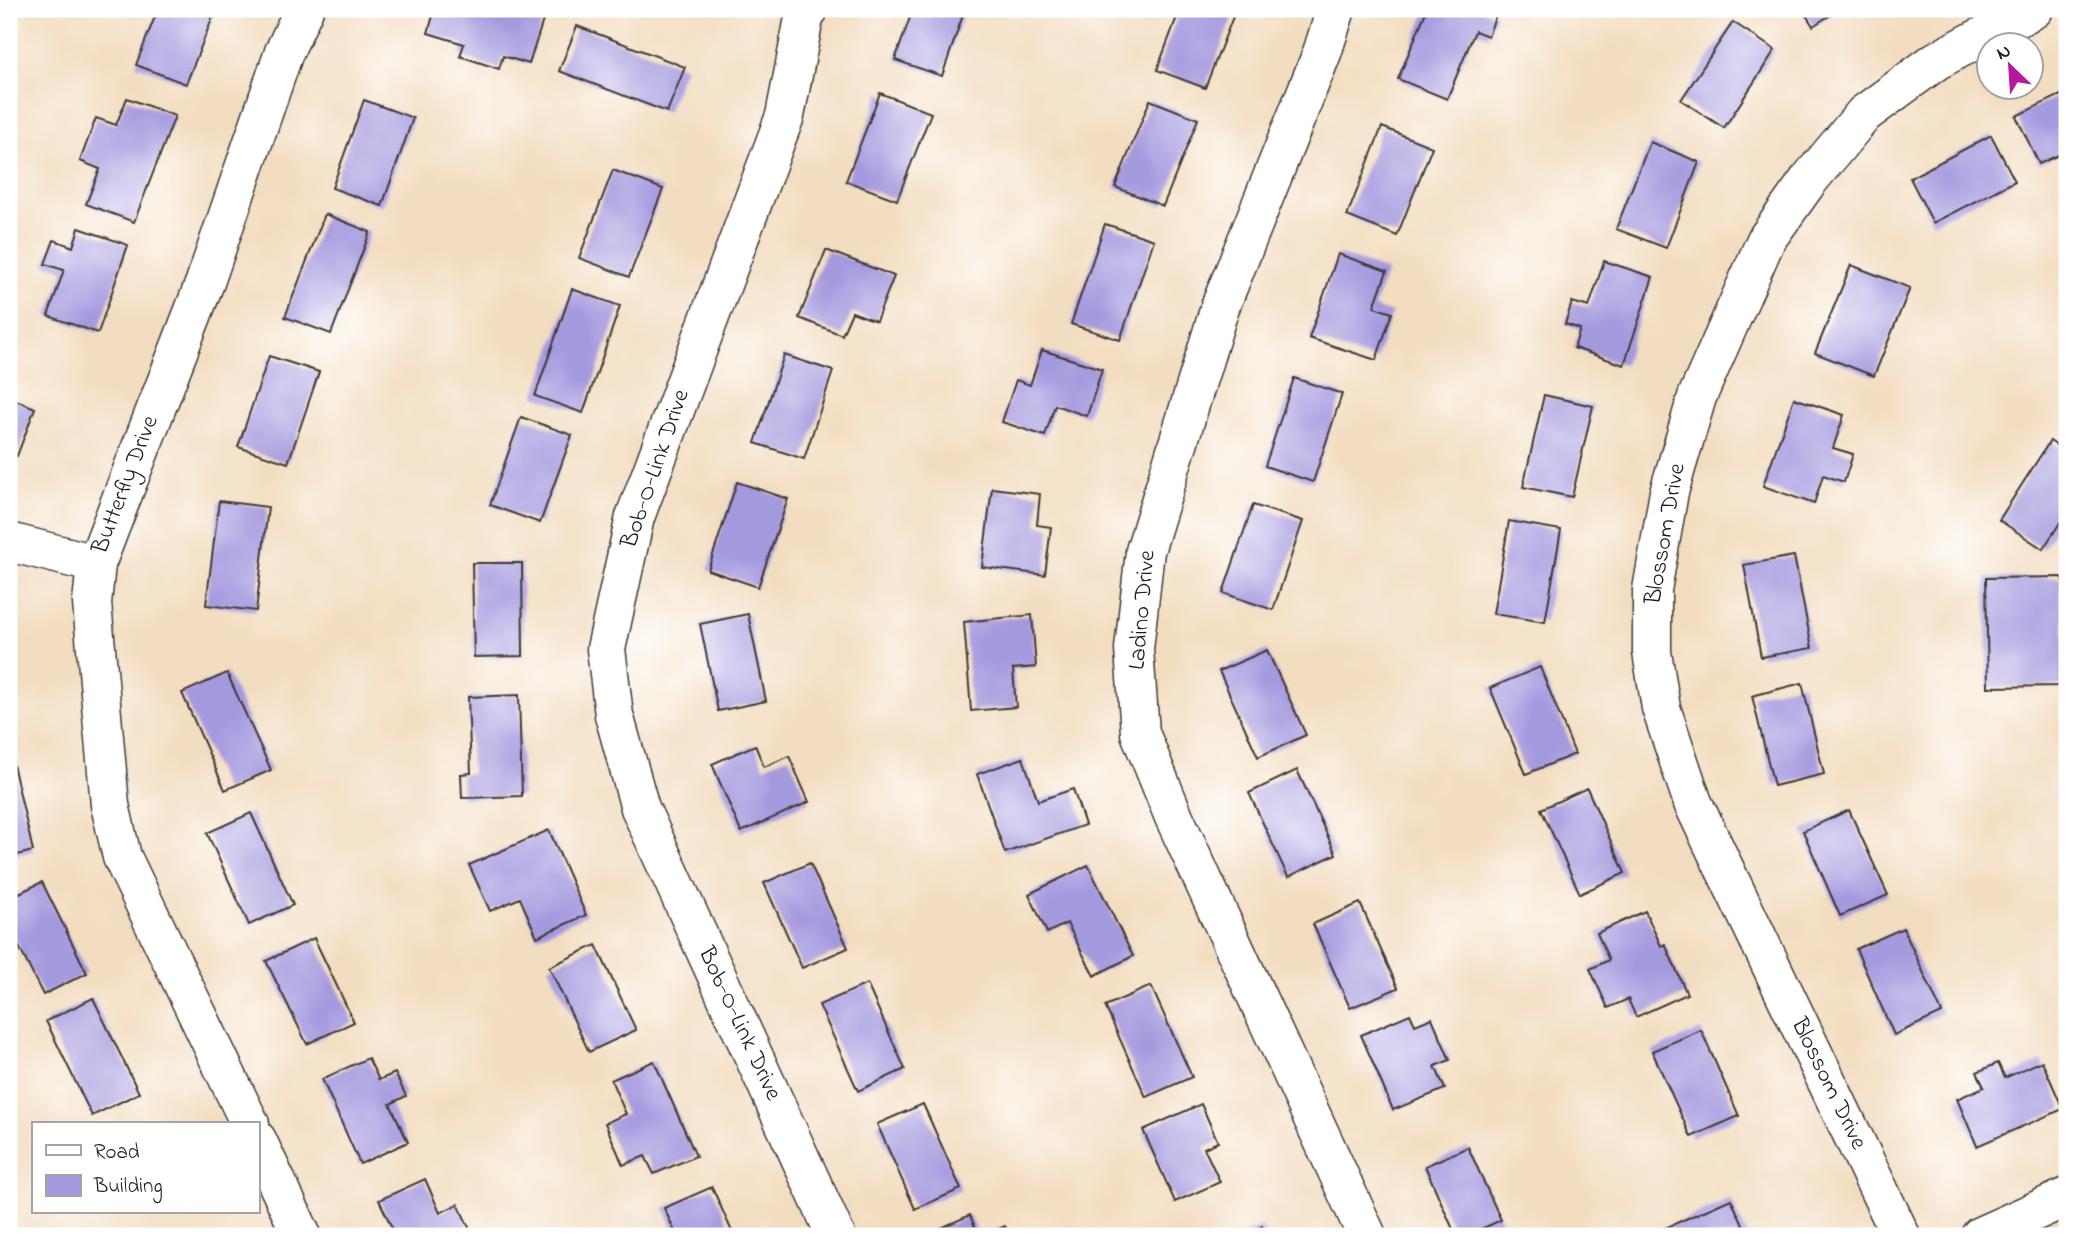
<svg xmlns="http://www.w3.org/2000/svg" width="2076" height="1245" font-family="'Indie Flower',sans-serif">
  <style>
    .building { fill: #a49ade }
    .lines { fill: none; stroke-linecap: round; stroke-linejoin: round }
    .street-casing { stroke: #3c3935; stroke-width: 41 }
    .street { stroke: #fff; stroke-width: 38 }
    .labels { text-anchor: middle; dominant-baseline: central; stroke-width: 5; stroke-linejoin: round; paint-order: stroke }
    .street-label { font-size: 24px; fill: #1c1c1c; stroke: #fff }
  </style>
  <rect width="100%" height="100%" fill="#fff"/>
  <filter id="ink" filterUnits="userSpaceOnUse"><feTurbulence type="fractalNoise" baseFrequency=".0143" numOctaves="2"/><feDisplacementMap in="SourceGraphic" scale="14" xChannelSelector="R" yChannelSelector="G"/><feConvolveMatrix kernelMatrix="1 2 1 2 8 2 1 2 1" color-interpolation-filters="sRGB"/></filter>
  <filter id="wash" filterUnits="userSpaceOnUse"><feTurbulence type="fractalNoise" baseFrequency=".00686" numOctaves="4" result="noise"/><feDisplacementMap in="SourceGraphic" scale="28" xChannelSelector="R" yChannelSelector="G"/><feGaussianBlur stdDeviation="1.57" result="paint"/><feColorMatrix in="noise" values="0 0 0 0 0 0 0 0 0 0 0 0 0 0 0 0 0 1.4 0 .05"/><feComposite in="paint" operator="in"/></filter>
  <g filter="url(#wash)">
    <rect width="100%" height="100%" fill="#f3ddc0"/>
    <g id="blocks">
      <g class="building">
        <polygon points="158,9 216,9 186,84 136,65"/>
        <polygon points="435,9 528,9 545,14 529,64 503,56 499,69 460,56 464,44 428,33"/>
        <polygon points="913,9 965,9 942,76 895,60"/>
        <polygon points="1180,9 1236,9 1205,88 1157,70"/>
        <polygon points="1427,9 1481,9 1496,15 1488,36 1475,31 1447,99 1398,79"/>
        <polygon points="1802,9 1840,9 1813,26"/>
        <polygon points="1733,22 1775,50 1724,128 1681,100"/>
        <polygon points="577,26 685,67 667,112 559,71"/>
        <polygon points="2067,92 2067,151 2039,164 2016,116"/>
        <polygon points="880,93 931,113 897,200 846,181"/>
        <polygon points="127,98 175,116 134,222 86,204 100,169 80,161 96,118 116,125"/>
        <polygon points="364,100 413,118 382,206 332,188"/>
        <polygon points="1150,100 1198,119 1163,206 1115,187"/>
        <polygon points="1382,127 1432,147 1397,236 1347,216"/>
        <polygon points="1991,135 2015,181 1933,223 1910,178"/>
        <polygon points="1650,142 1699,162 1666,248 1616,229"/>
        <polygon points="613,170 663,189 629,277 579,258"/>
        <polygon points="325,214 370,232 331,334 285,317"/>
        <polygon points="1105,224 1154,240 1120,340 1071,324"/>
        <polygon points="79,228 128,245 98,333 48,316 64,270 45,264 54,240 73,247"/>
        <polygon points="826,250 894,276 876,321 852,312 842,335 799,318"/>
        <polygon points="1338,254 1387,271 1374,307 1392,313 1376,360 1309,338"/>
        <polygon points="1604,261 1653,277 1624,365 1574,348 1580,329 1565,324 1572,302 1589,307"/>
        <polygon points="1851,265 1910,288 1874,376 1815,353"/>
        <polygon points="572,289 620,306 583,413 535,396"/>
        <polygon points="1042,350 1102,369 1087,416 1055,405 1045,436 1002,422 1016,380 1030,385"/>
        <polygon points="784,355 833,371 804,459 755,443"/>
        <polygon points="269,356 319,372 288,463 238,447"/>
        <polygon points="1294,378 1342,394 1313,482 1265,466"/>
        <polygon points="1544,395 1593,406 1572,497 1523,487"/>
        <polygon points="9,397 35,408 17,456 9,453"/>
        <polygon points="1794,398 1844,415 1833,448 1853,454 1844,482 1823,475 1814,504 1763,486"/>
        <polygon points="521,417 572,435 540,523 490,505"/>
        <polygon points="2050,441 2067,453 2067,512 2043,549 1999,520"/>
        <polygon points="737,482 788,499 758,587 708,570"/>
        <polygon points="992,488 1040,494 1037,525 1051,527 1045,575 982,567"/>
        <polygon points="219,501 268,507 256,611 206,605"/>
        <polygon points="1253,505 1303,521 1273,610 1223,593"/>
        <polygon points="1509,521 1561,530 1545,622 1493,614"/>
        <polygon points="1794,556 1812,648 1761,657 1744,565"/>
        <polygon points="472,563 522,563 523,656 474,657"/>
        <polygon points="2063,577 2065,686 1988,687 1986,578"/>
        <polygon points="748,614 766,701 718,711 700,624"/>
        <polygon points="1032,615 1036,667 1013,669 1016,707 971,711 964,622"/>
        <polygon points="1267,650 1306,735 1258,757 1219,671"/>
        <polygon points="1540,667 1575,754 1526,774 1490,688"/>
        <polygon points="227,673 271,770 225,790 182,693"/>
        <polygon points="1802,683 1824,774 1774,786 1752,696"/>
        <polygon points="519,695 522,796 462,798 461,774 471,773 468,697"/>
        <polygon points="755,745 764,767 789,756 809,802 741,832 712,764"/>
        <polygon points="1023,758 1038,801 1073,789 1085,825 1005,853 977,774"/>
        <polygon points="12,760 33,851 9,857 9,761"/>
        <polygon points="1297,770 1336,854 1288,877 1249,793"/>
        <polygon points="1587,788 1625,873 1580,894 1541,809"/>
        <polygon points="1849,810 1888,895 1840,916 1803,831"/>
        <polygon points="251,813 293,905 249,925 207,833"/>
        <polygon points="549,830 586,915 537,937 520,898 490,911 469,865"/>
        <polygon points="810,863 848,948 802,968 764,883"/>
        <polygon points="1088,865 1133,956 1094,976 1067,923 1047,933 1029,894"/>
        <polygon points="42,882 87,973 43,995 9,927 9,898"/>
        <polygon points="1360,903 1398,988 1350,1008 1313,924"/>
        <polygon points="1645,911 1661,946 1665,944 1687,994 1636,1017 1628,999 1608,1008 1590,969 1609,960 1597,933"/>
        <polygon points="1903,928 1942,1013 1894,1035 1856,949"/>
        <polygon points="314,938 354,1022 307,1044 266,961"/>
        <polygon points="596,945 636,1030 589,1052 549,967"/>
        <polygon points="867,984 905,1069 858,1091 819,1005"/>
        <polygon points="1151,986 1192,1077 1146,1097 1105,1006"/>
        <polygon points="93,998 139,1093 92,1116 46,1021"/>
        <polygon points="1410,1014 1415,1025 1432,1018 1450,1060 1435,1066 1445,1089 1393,1110 1361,1035"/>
        <polygon points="1701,1030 1739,1116 1691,1137 1652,1051"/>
        <polygon points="368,1058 379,1080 395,1073 406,1096 390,1104 408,1142 360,1164 322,1079"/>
        <polygon points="654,1061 696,1156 654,1174 645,1156 623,1165 605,1123 626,1114 611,1080"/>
        <polygon points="2042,1061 2063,1109 1977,1146 1957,1099 1984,1087 1977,1072 1998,1063 2005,1078"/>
        <polygon points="923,1104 961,1189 915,1209 877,1124"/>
        <polygon points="1201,1104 1218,1142 1204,1148 1220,1182 1175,1202 1143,1130"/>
        <polygon points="1468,1147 1501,1220 1466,1236 1456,1236 1425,1166"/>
        <polygon points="425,1179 440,1213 458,1204 473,1236 396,1236 379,1200"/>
        <polygon points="712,1187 734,1236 677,1236 664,1208"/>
        <polygon points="1731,1199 1748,1236 1647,1236"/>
        <polygon points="970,1215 979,1236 923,1236"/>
        <polygon points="1005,1226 1009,1236 983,1236"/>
        <polygon points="1262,1226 1266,1236 1240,1236"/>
      </g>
    </g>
  </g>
  <g filter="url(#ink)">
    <use href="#blocks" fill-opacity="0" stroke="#3c3935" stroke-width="2"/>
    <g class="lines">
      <defs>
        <g id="street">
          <polyline points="809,9 804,18 785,116 635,517 606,649 614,715 640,808 836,1236"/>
          <polyline points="1336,9 1322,53 1220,307 1145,551 1134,649 1140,733 1174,817 1367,1236"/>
          <polyline points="9,542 96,564"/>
          <polyline points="250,1124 122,857 110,805 92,603 96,564 205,282 284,52 304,9"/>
          <polyline points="257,1140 302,1236"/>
          <polyline points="1901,1236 1693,803 1661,708 1652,652 1652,590 1669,492 1697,397 1766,240 1809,180 1864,114 1936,61 2034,9"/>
          <polyline points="1980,1236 2067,1197"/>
        </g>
      </defs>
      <use href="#street" class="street-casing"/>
      <use href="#street" class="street"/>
    </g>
  </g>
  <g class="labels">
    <g class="street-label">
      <text transform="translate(656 469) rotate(-71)">Bob-O-Link Drive</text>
      <text transform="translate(126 485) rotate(-69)">Butterfly Drive</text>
      <text transform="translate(1666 534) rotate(-80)">Blossom Drive</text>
      <text transform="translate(1143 610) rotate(-85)">Ladino Drive</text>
      <text transform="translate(739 1024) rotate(65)">Bob-O-Link Drive</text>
      <text transform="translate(1828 1084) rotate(64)">Blossom Drive</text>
    </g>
  </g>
  <rect width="2076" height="1245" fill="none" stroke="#fff" stroke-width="35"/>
  <rect x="32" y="1122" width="228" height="91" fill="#ffffff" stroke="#a4a4a4" stroke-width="2"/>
  <rect x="46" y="1145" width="35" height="10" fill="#ffffff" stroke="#a4a4a4" stroke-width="2"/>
  <text x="94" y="1158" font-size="21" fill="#1c1c1c">Road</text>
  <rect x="46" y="1175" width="35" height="21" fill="#a49ade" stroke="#a4a4a4" stroke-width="2"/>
  <text x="94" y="1192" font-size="21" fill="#1c1c1c">Building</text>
  <g transform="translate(2010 66) rotate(335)"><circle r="33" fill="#ffffff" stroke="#a4a4a4" stroke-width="2"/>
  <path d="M0-5L12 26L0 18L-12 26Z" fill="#b5179e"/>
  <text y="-10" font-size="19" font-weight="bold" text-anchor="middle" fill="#1c1c1c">N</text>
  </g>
</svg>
